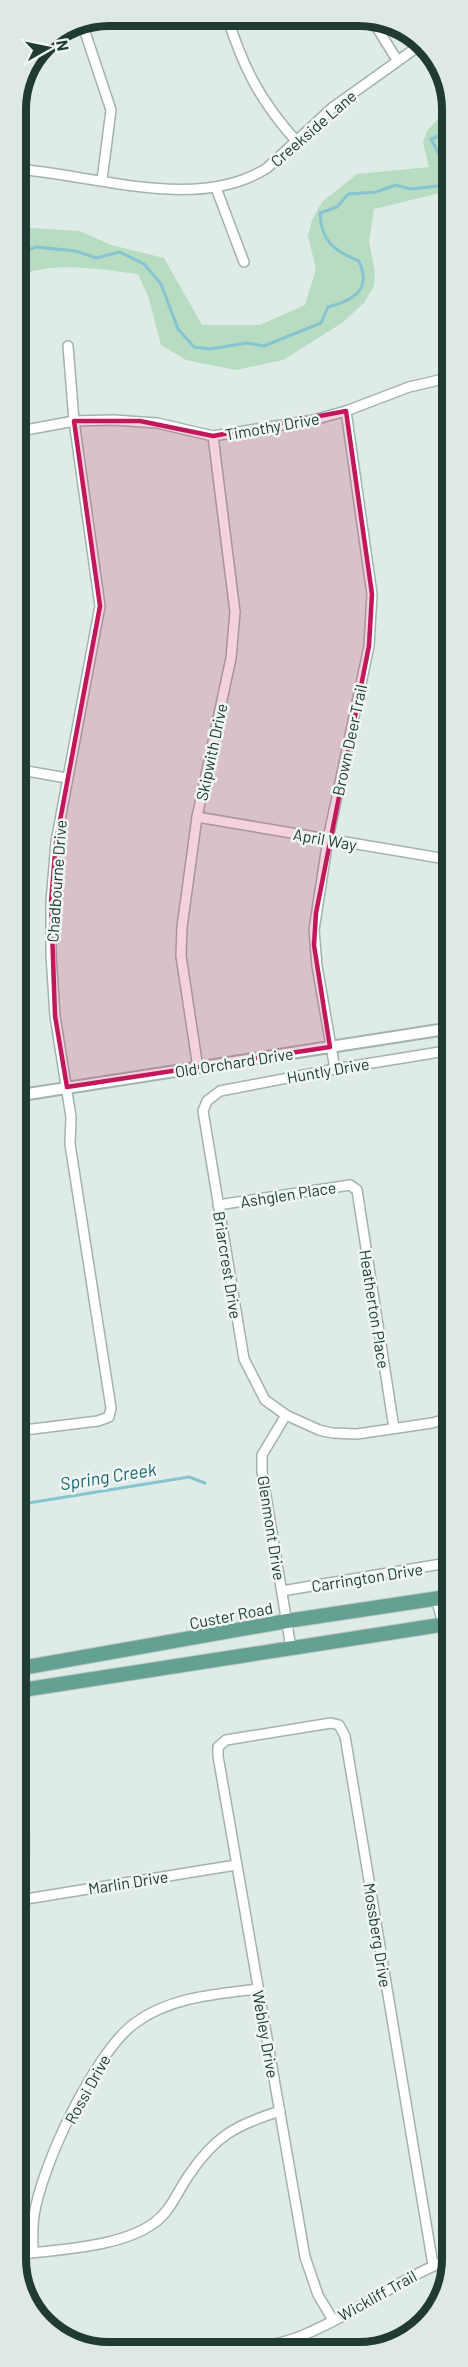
<svg xmlns="http://www.w3.org/2000/svg" width="468" height="2367" font-family="Barlow,sans-serif">
  <style>
    .green { fill: #b7dcc2 }
    .lines { fill: none; stroke-linecap: round; stroke-linejoin: round }
    .stream { stroke: #86c4d1; stroke-width: 3 }
    .minor-casing { stroke: #a2b3ad; stroke-width: 12 }
    .tertiary-casing { stroke: #a2b3ad; stroke-width: 14 }
    .primary-casing { stroke: #c1c8c6; stroke-width: 16 }
    .minor { stroke: #fff; stroke-width: 9 }
    .tertiary { stroke: #fff; stroke-width: 10 }
    .primary { stroke: #63a192; stroke-width: 14 }
    .marked { fill: #c2185b; fill-opacity: 0.2; stroke: #c2185b; stroke-width: 4.5; stroke-linejoin: round }
    .labels { text-anchor: middle; dominant-baseline: central; stroke-width: 5; stroke-linejoin: round; paint-order: stroke }
    .street-label { font-size: 16px; fill: #203b34; stroke: #f0f7f3 }
    .water-label { font-size: 18px; font-style: italic; fill: #1a6677; stroke: #f0f7f3 }
    .rim { fill: none; stroke: #203b34; stroke-width: 8 }
  </style>
  <rect width="100%" height="100%" fill="#dfebe6"/>
  <path class="green" d="M452 103V190L374 209 369 242 375 272 374 286 364 303 342 323 283 360 235 370 186 360 161 345 148 296 138 274C102 270 47 259 15 279V227L80 231 111 245 164 258 202 325H260L305 305 316 269 308 236 312 220 322 202 357 174 429 167 423 142 427 131Z"/>
  <g class="lines">
    <g class="stream">
      <path d="M15 255 36 247 76 251 96 258 120 252 144 264 161 284 178 329 194 347 210 349 247 343 264 346 321 323 328 307C354 300 372 290 359 261 334 251 321 241 320 213L337 207 348 194 376 192 396 185 410 189 439 186 451 177 431 139 452 131"/>
      <polyline points="16,1505 189,1477 205,1483"/>
    </g>
    <defs>
      <g id="minor">
        <path d="M227 16C243 68 261 102 297 142"/>
        <polyline points="371,18 397,60"/>
        <polyline points="83,26 111,110 102,180"/>
        <path d="M15 169C93 174 197 213 267 168L332 108 423 43"/>
        <polyline points="216,188 244,262"/>
        <polyline points="449,262 452,267"/>
        <polyline points="15,432 74,421 114,420 157,423 213,436 313,420 346,411 409,387 452,377"/>
        <polyline points="15,769 67,778"/>
        <polyline points="197,817 452,860"/>
        <polyline points="452,1050 335,1069 220,1091 207,1101 203,1111 244,1359 265,1400 286,1415 319,1430 332,1433 357,1434 432,1423 453,1417"/>
        <polyline points="198,1068 181,956 182,927 197,817 231,658 235,612 213,436"/>
        <polyline points="335,1069 317,966 314,930 328,839 369,646 372,594 346,411"/>
        <polyline points="218,1205 350,1185 357,1190 394,1428"/>
        <polyline points="286,1415 262,1455 262,1472 291,1648"/>
        <polyline points="16,1431 98,1421 109,1417 111,1408 70,1144 71,1117 55,1016 51,955 51,902 56,842 100,606 74,421 68,346"/>
        <polyline points="282,1591 453,1562"/>
        <polyline points="436,1598 453,1660"/>
        <polyline points="20,1900 236,1865"/>
        <path d="M33 2252C33 2240 32 2228 34 2216 41 2166 95 2052 135 2023 170 1997 216 1994 258 1989"/>
        <path d="M16 2255C56 2249 120 2248 154 2223 171 2211 177 2192 189 2175 215 2136 236 2125 280 2111"/>
        <polyline points="333,2320 318,2295 305,2257 218,1756 218,1747 226,1740 331,1723 339,1725 345,1736 433,2265"/>
        <path d="M233 2351C256 2347 279 2345 301 2336 354 2315 399 2278 453 2258"/>
      </g>
      <g id="tertiary">
        <polyline points="15,1096 452,1028"/>
        <path d="M16 1760C24 1814 27 1865 16 1919"/>
      </g>
      <g id="primary">
        <polyline points="16,1669 287,1621 453,1596"/>
        <polyline points="16,1691 453,1623"/>
      </g>
    </defs>
    <use href="#minor" class="minor-casing"/>
    <use href="#tertiary" class="tertiary-casing"/>
    <use href="#primary" class="primary-casing"/>
    <use href="#minor" class="minor"/>
    <use href="#tertiary" class="tertiary"/>
    <use href="#primary" class="primary"/>
  </g>
  <path class="marked" d="M346 411 372 594 369 646 316 913 314 945 330 1047 67 1087 55 1016 51 902 56 842 100 606 74 421H140L213 436Z"/>
  <g class="labels">
    <g class="street-label">
      <text transform="translate(313 128) rotate(-41)">Creekside Lane</text>
      <text transform="translate(272 426) rotate(-10)">Timothy Drive</text>
      <text transform="translate(349 740) rotate(-78)">Brown Deer Trail</text>
      <text transform="translate(211 752) rotate(-78)">Skipwith Drive</text>
      <text transform="translate(325 839) rotate(10)">April Way</text>
      <text transform="translate(56 881) rotate(-86)">Chadbourne Drive</text>
      <text transform="translate(234 1062) rotate(-9)">Old Orchard Drive</text>
      <text transform="translate(328 1070) rotate(-10)">Huntly Drive</text>
      <text transform="translate(288 1194) rotate(-9)">Ashglen Place</text>
      <text transform="translate(228 1265) rotate(81)">Briarcrest Drive</text>
      <text transform="translate(375 1309) rotate(81)">Heatherton Place</text>
      <text transform="translate(272 1528) rotate(81)">Glenmont Drive</text>
      <text transform="translate(367 1577) rotate(-9)">Carrington Drive</text>
      <text transform="translate(231 1615) rotate(-11)">Custer Road</text>
      <text transform="translate(128 1882) rotate(-9)">Marlin Drive</text>
      <text transform="translate(378 1935) rotate(81)">Mossberg Drive</text>
      <text transform="translate(266 2034) rotate(80)">Webley Drive</text>
      <text transform="translate(87 2089) rotate(-61)">Rossi Drive</text>
      <text transform="translate(377 2295) rotate(-29)">Wickliff Trail</text>
    </g>
    <g class="water-label">
      <text transform="translate(108 1476) rotate(-9)">Spring Creek</text>
    </g>
  </g>
  <path d="M0 0H468V2367H0ZM109 26H359A83 83 0 0 1 442 109V2259A83 83 0 0 1 359 2342H109A83 83 0 0 1 26 2259V109A83 83 0 0 1 109 26Z" fill="#dfe8e4" fill-rule="evenodd"/>
  <path class="rim" d="M109 26H359A83 83 0 0 1 442 109V2259A83 83 0 0 1 359 2342H109A83 83 0 0 1 26 2259V109A83 83 0 0 1 109 26Z"/>
  <g transform="translate(48 48) rotate(81)" stroke="#f0f7f3" stroke-width="4.5" paint-order="stroke">
  <path d="M0-4.5L10 22L0 15L-10 22Z" fill="#203b34"/>
  <text y="-9" font-size="16" font-weight="bold" text-anchor="middle" fill="#203b34">N</text>
  </g>
</svg>
